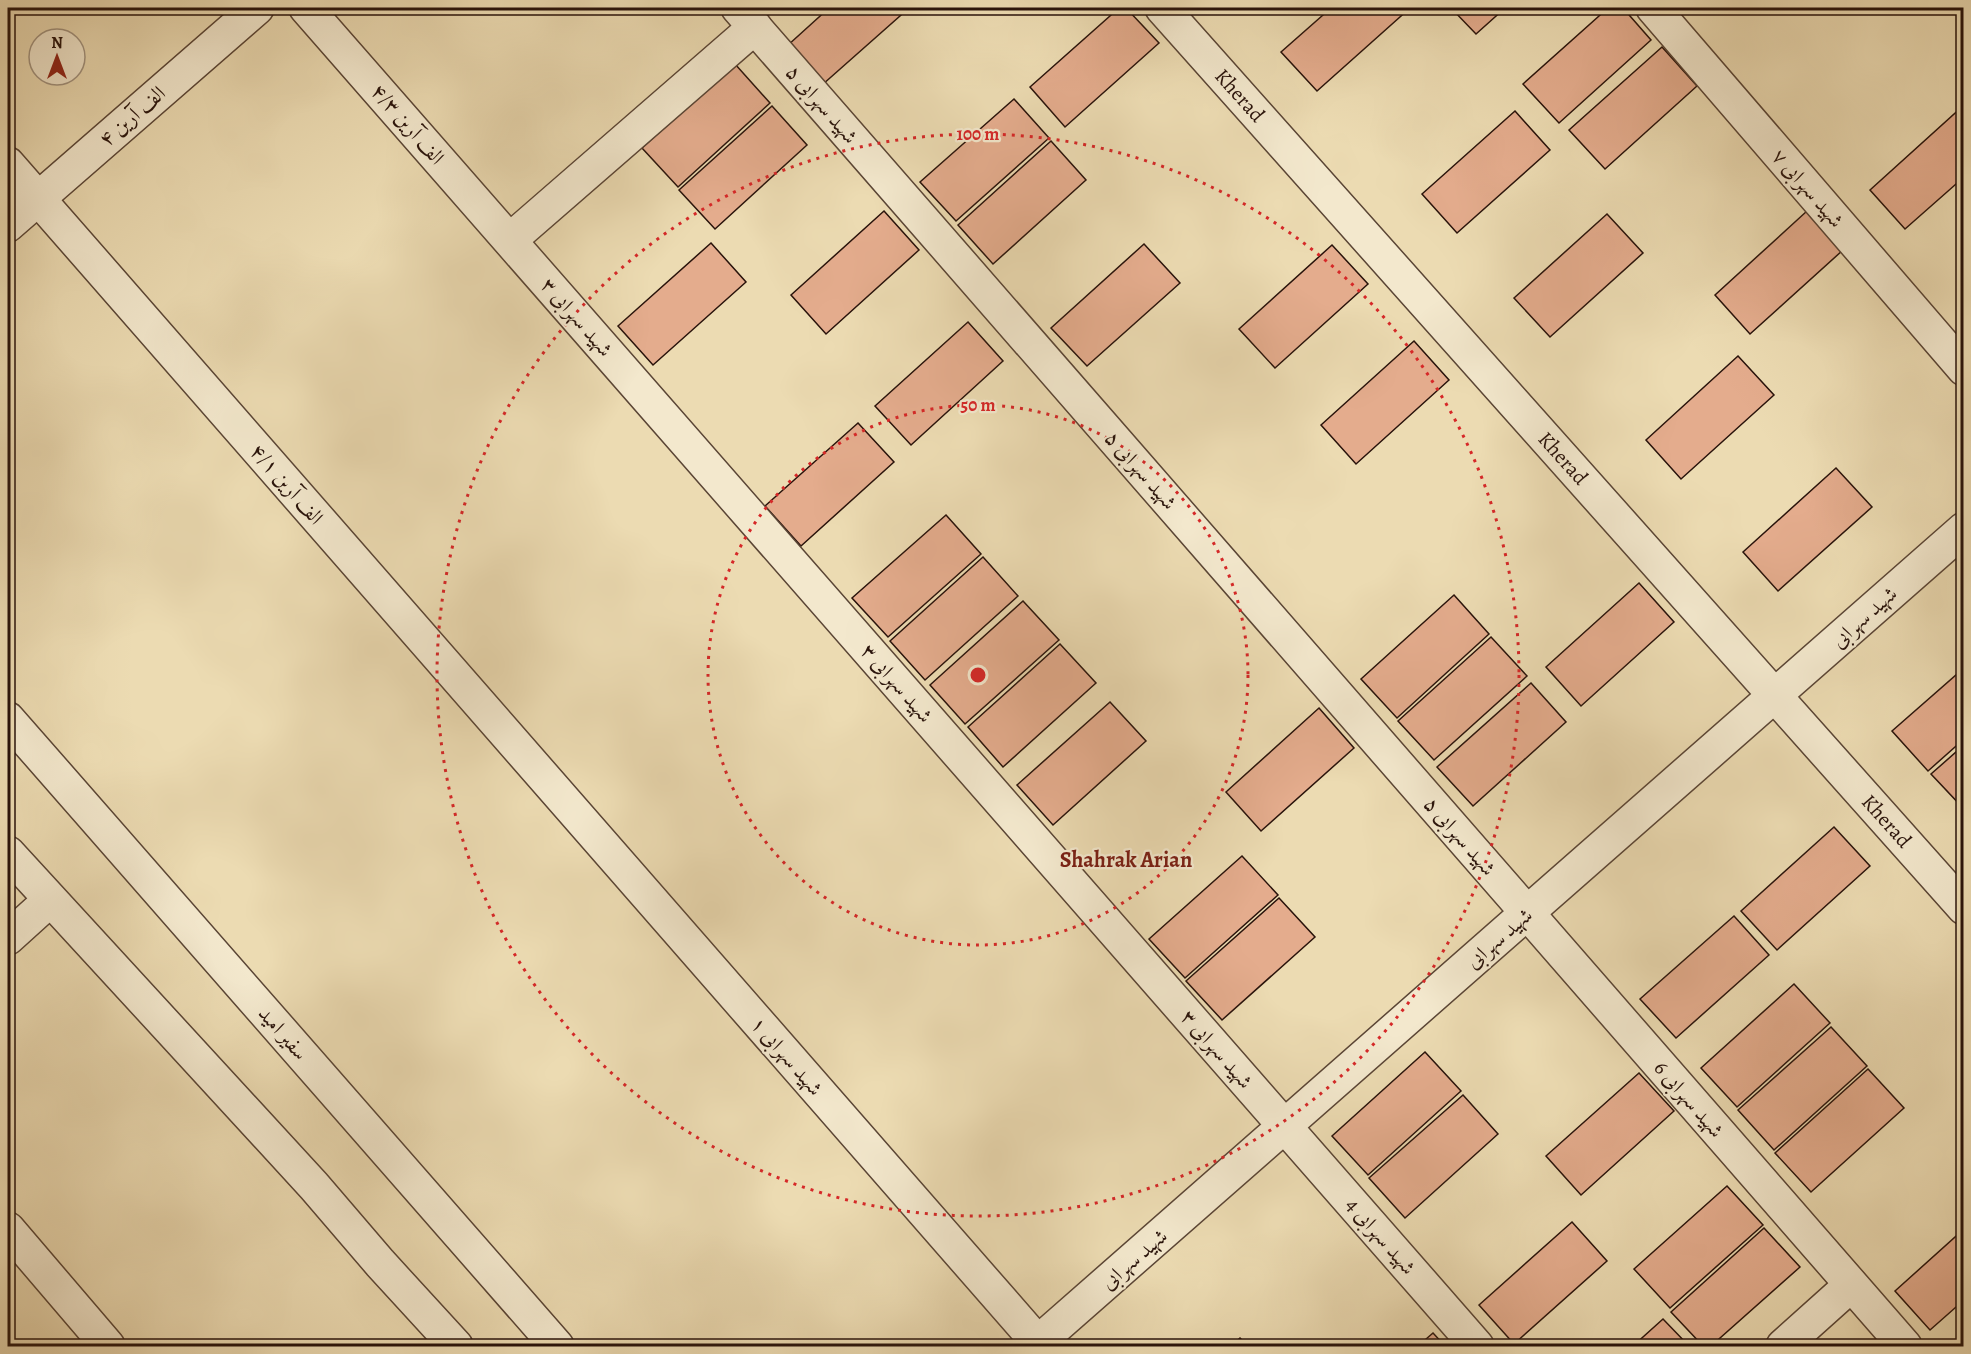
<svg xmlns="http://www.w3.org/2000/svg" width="1971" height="1354" font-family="Alegreya,Amiri,serif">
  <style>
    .building { fill: #e4ac8d; stroke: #29130b; stroke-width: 1.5 }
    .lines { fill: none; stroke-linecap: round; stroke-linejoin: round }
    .minor-casing { stroke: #5a4535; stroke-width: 36 }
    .minor { stroke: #f3e8cd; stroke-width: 33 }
    .ring { fill: none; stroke: #d62828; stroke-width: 3; stroke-dasharray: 3 6 }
    .labels { text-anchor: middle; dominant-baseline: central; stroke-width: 4.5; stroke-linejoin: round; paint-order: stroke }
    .street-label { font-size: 21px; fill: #29130b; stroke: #f3e8cd }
    .neighbourhood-label { font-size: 22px; font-weight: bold; fill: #7a1f14; stroke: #f3e8cd }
    .centre { fill: #d62828; stroke: #f3e8cd; stroke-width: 3 }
    .ring-label { font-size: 18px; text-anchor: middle; font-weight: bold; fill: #d62828; stroke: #f3e8cd; stroke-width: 4.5; stroke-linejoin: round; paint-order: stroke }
  </style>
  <rect width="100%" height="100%" fill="#ecdbb2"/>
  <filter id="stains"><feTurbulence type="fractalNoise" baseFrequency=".00333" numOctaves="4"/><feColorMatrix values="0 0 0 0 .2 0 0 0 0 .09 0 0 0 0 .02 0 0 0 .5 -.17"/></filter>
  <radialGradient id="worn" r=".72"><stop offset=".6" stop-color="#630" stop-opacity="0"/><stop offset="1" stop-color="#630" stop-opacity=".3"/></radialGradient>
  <g class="building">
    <polygon points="829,8 909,8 822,85 787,46"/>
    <polygon points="1119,8 1126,8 1159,43 1065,127 1030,87"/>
    <polygon points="1331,8 1410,8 1317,91 1281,52"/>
    <polygon points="1451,8 1505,8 1476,34"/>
    <polygon points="1608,8 1623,8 1651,40 1559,123 1523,84"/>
    <polygon points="1662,47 1697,86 1605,169 1569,130"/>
    <polygon points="735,64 770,103 678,187 642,148"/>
    <polygon points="1014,99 1049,138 956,221 920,182"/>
    <polygon points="772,106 807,145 715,229 679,190"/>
    <polygon points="1963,106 1964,177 1905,229 1870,190"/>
    <polygon points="1515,111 1550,150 1457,233 1422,194"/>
    <polygon points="1051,141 1086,180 993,264 958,225"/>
    <polygon points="884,211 919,250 826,334 791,295"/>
    <polygon points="1807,211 1843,250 1750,334 1715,295"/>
    <polygon points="1607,214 1643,253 1550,337 1514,298"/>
    <polygon points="711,243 746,282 653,365 618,326"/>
    <polygon points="1144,244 1180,283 1087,366 1051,328"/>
    <polygon points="1332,245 1368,284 1275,368 1239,329"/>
    <polygon points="968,322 1003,361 911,445 875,406"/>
    <polygon points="1414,341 1449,380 1356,464 1321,425"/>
    <polygon points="1738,356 1774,395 1681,479 1646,440"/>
    <polygon points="858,423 894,462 801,546 765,506"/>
    <polygon points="1836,468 1872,507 1778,591 1743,552"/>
    <polygon points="946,515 981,554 888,637 852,598"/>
    <polygon points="983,557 1018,596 925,680 890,641"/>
    <polygon points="1639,583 1674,622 1581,706 1546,667"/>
    <polygon points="1454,595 1489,634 1397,718 1361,679"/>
    <polygon points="1023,601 1059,640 965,724 930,685"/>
    <polygon points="1491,637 1527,676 1434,760 1398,721"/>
    <polygon points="1060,644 1096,683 1003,767 968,727"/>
    <polygon points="1964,668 1964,739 1928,771 1892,731"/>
    <polygon points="1531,683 1566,722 1473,806 1437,767"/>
    <polygon points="1110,702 1146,741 1053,825 1017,785"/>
    <polygon points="1319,708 1354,748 1261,831 1226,792"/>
    <polygon points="1964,745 1964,809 1931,774"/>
    <polygon points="1834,827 1870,866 1777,950 1741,911"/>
    <polygon points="1242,856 1278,895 1185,978 1149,939"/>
    <polygon points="1279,898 1315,937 1222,1020 1186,981"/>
    <polygon points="1734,916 1769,955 1676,1038 1640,999"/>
    <polygon points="1794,984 1830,1023 1737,1107 1701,1068"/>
    <polygon points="1831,1027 1867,1066 1774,1150 1738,1110"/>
    <polygon points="1425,1052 1461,1091 1368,1175 1332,1136"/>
    <polygon points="1868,1069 1904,1108 1811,1192 1775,1153"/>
    <polygon points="1639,1073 1674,1111 1581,1195 1546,1156"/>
    <polygon points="1463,1095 1498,1134 1405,1218 1369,1178"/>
    <polygon points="1727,1186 1763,1225 1670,1308 1634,1269"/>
    <polygon points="1572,1222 1607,1261 1514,1344 1479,1305"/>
    <polygon points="1764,1228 1800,1267 1711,1346 1703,1346 1671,1312"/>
    <polygon points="1964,1229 1964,1300 1930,1330 1895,1291"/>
    <polygon points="1663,1319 1689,1346 1633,1346"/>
    <polygon points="1433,1333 1445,1346 1418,1346"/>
    <polygon points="1240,1338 1248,1346 1231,1346"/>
  </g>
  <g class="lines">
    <defs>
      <g id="minor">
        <polyline points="306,8 1477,1346"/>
        <polyline points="738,8 1905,1346"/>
        <path id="s1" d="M1162 8 1964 908"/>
        <polyline points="1653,8 1964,369"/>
        <polyline points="8,164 1041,1346"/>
        <polyline points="8,225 257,8"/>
        <polyline points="510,240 755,27"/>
        <polyline points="8,719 557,1346"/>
        <polyline points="8,853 314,1186 380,1263 456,1346"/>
        <polyline points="8,938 50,900"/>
        <polyline points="8,1229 108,1346"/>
        <polyline points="1034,1346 1964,529"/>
        <polyline points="1783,1346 1851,1285"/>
      </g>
    </defs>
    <use href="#minor" class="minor-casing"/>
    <use href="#minor" class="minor"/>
  </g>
  <g class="ring">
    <circle cx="978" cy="675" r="270"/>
    <circle cx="978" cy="675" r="541"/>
  </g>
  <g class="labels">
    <g class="street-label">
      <text stroke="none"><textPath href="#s1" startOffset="117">Kherad</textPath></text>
      <text transform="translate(822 104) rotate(49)">شهید سهرابی ۵</text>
      <text transform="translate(132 116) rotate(-41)">۴ الف آرین</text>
      <text transform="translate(408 124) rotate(49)">۴/۳ الف آرین</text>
      <text transform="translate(1808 188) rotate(49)">شهید سهرابی ۷</text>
      <text transform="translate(577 317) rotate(49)">شهید سهرابی ۳</text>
      <text stroke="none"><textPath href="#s1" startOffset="603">Kherad</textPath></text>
      <text transform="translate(1141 470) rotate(49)">شهید سهرابی ۵</text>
      <text transform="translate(287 484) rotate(49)">۴/۱ الف آرین</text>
      <text transform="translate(1864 617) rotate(-42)">شهید سهرابی</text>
      <text transform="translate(897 683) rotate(49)">شهید سهرابی ۳</text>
      <text stroke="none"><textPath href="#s1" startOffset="1089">Kherad</textPath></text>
      <text transform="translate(1460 836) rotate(49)">شهید سهرابی ۵</text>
      <text transform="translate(1499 938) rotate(-41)">شهید سهرابی</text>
      <text transform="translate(283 1033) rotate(49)">سفیر امید</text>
      <text transform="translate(1217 1049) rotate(49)">شهید سهرابی ۳</text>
      <text transform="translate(787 1056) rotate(49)">شهید سهرابی ۱</text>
      <text transform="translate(1689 1099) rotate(49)">شهید سهرابی 6</text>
      <text transform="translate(1381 1236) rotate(49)">شهید سهرابی 4</text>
      <text transform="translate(1134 1259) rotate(-41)">شهید سهرابی</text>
    </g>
    <g class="neighbourhood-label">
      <text x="1126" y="860">Shahrak Arian</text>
    </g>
  </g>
  <circle cx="978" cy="675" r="9" class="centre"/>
  <g class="ring-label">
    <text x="978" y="140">100 m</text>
    <text x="978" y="411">50 m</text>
  </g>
  <rect width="1971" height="1354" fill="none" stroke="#ecdbb2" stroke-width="30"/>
  <rect x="9" y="9" width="1953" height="1336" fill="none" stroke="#29130b" stroke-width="3"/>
  <rect x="15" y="15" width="1941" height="1324" fill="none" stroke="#29130b" stroke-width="1.5"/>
  <g transform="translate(57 57)"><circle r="28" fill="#f3e8cd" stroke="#a2937f" stroke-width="1.5"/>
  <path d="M0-4.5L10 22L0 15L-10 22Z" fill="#8f2418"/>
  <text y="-9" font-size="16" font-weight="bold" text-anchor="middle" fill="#29130b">N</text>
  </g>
  <rect width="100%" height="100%" filter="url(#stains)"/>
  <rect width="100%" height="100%" fill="url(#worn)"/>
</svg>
